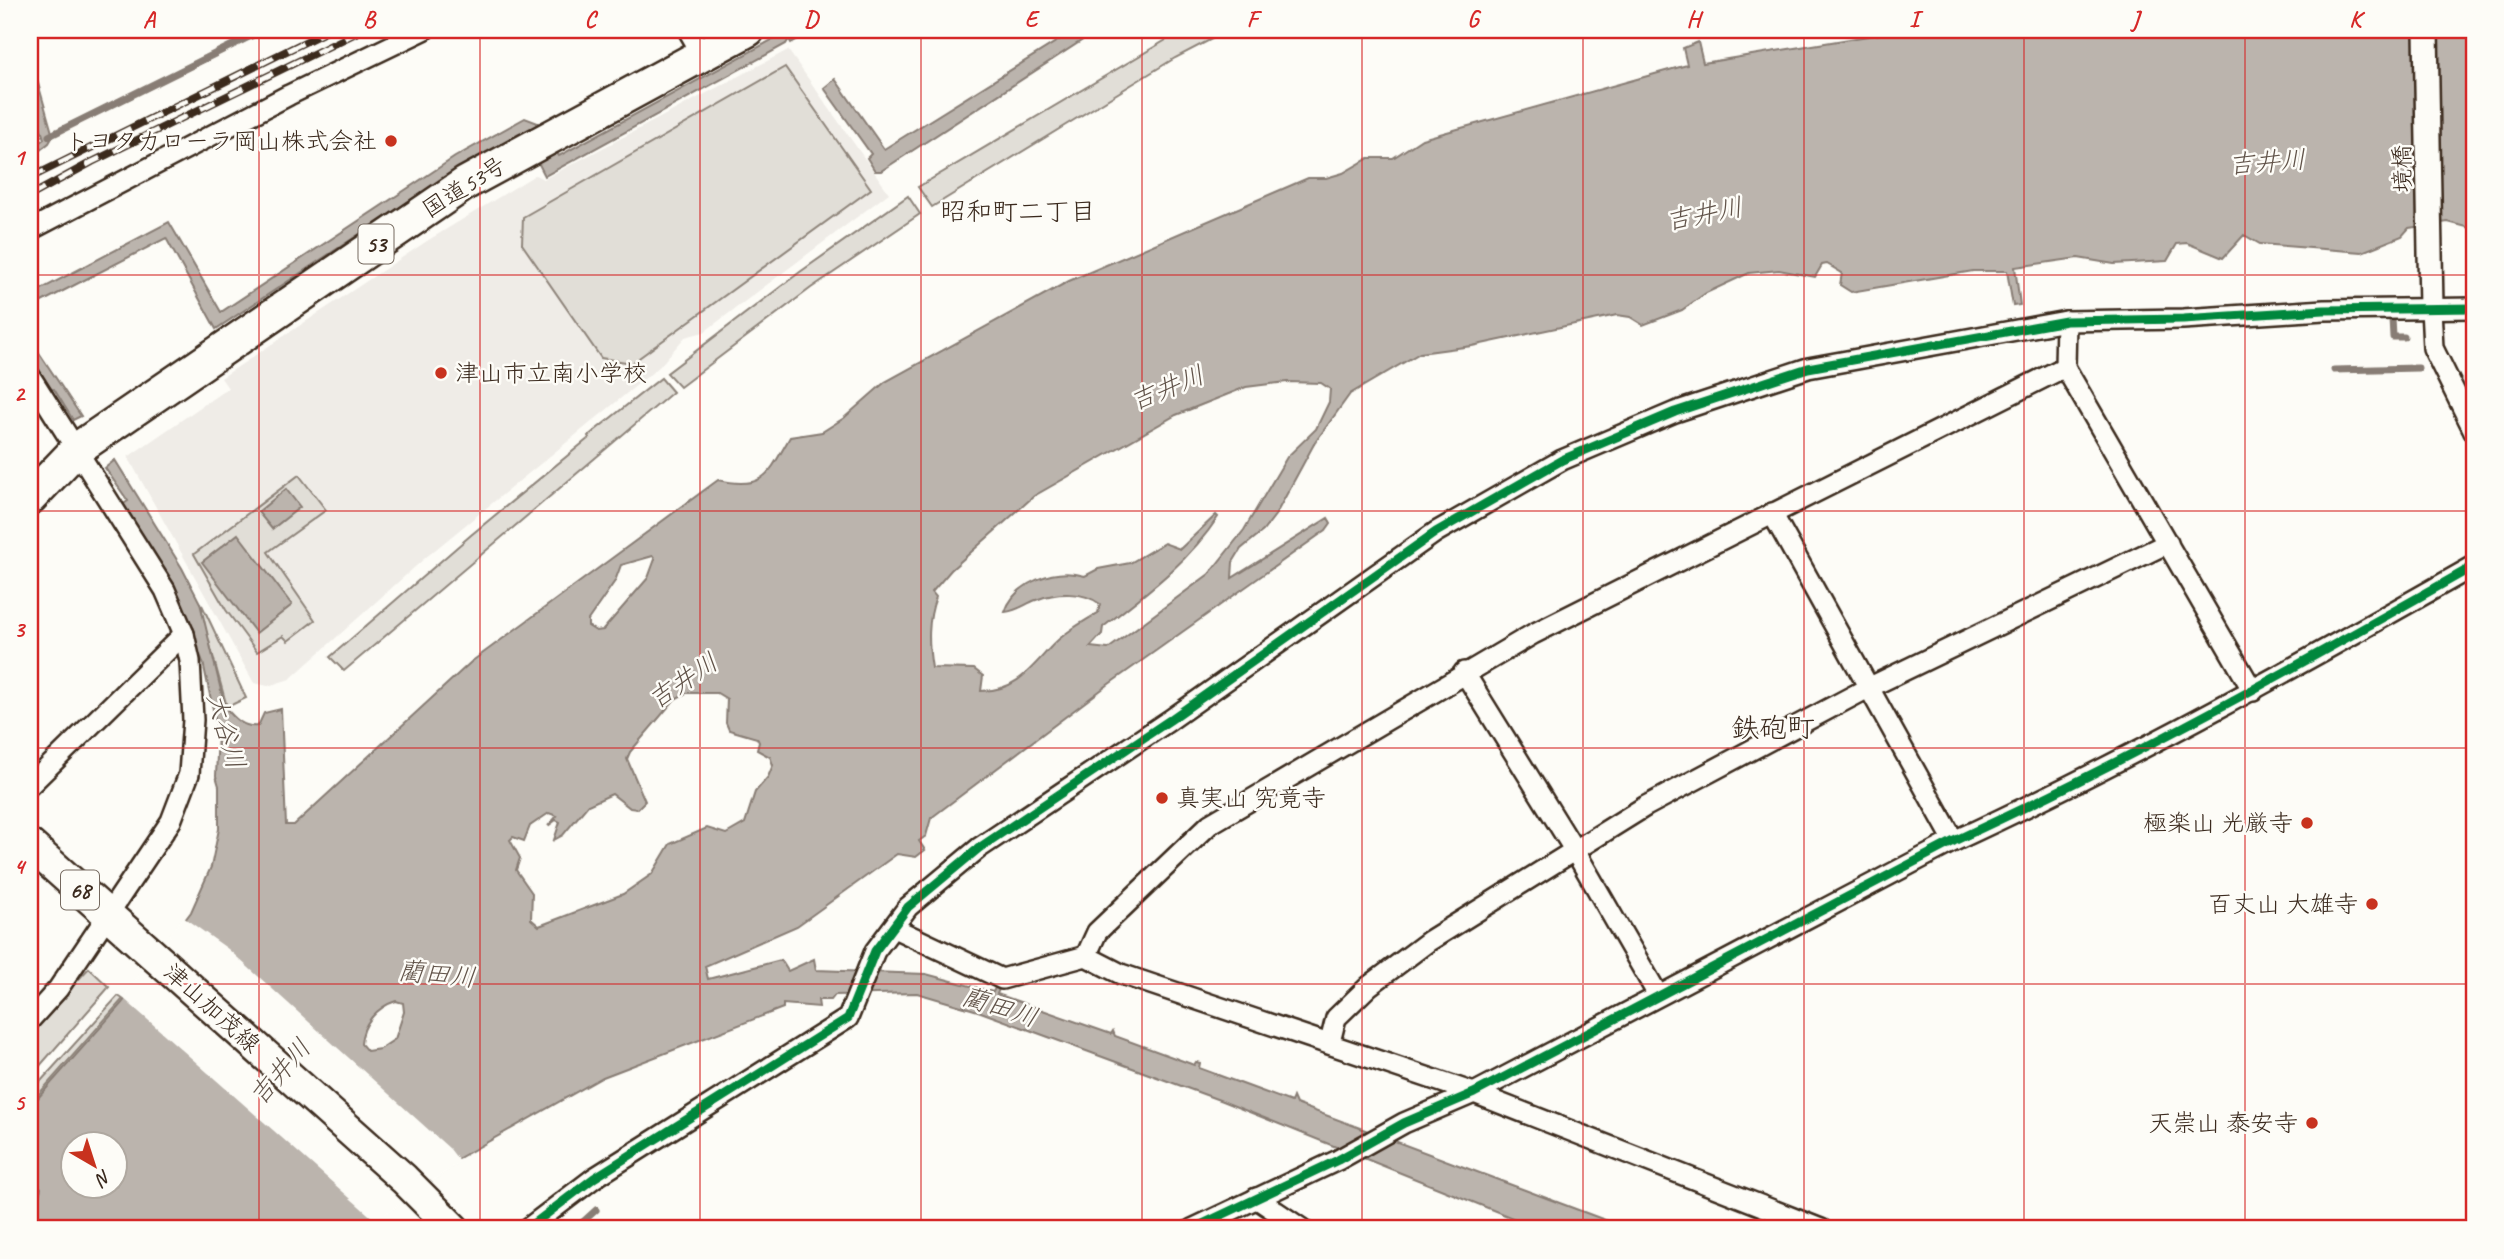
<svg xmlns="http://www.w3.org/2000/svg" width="2504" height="1259" font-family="Caveat,'Klee One',sans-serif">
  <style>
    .built { fill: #efece7 }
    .green { fill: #e1ded7; stroke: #8e847a; stroke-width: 2 }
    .water { fill: #bbb4ad; stroke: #887d74; stroke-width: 2; fill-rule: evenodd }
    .pier { fill: #fdfcf7 }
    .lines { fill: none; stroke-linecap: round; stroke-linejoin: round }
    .stream { stroke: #887d74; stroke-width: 7 }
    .minor-casing { stroke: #3b2a1e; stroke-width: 24 }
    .tertiary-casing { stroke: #3b2a1e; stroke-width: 28 }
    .primary-casing { stroke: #3b2a1e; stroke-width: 35 }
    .trunk-casing { stroke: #3b2a1e; stroke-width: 37 }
    .minor { stroke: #fdfcf7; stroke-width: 19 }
    .tertiary { stroke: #fdfcf7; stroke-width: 23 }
    .primary { stroke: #fdfcf7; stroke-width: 30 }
    .trunk { stroke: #fdfcf7; stroke-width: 32 }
    .rail-casing { stroke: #3b2a1e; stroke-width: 8 }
    .rail { stroke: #fdfcf7; stroke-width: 5; stroke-dasharray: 16; stroke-linecap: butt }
    .cycleway-casing { stroke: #fdfcf7; stroke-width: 13 }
    .cycleway { stroke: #00873e; stroke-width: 9 }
    .grid { fill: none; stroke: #d62828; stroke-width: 2; stroke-opacity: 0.55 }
    .poi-dot { fill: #c8321e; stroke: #fdfcf7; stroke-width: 2.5 }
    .labels { text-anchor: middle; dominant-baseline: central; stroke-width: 5; stroke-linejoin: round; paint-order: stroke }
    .shield { fill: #fdfcf7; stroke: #75695f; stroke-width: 2 }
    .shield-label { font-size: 23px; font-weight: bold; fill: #3b2a1e }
    .poi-label { font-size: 24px; fill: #3b2a1e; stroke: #fdfcf7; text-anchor: end }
    .street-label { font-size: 24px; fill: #3b2a1e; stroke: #fdfcf7 }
    .water-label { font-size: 26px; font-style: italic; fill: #615349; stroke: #fdfcf7 }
    .neighbourhood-label { font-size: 26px; fill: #3b2a1e; stroke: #fdfcf7 }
    .quarter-label { font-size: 28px; fill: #3b2a1e; stroke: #fdfcf7 }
    .neatline { fill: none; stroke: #d62828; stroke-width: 2.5 }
    .grid-label { font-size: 23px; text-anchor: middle; font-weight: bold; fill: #d62828 }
  </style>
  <rect width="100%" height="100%" fill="#fdfcf7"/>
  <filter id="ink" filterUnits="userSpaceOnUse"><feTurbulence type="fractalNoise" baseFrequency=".0143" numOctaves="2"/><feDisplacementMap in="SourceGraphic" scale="14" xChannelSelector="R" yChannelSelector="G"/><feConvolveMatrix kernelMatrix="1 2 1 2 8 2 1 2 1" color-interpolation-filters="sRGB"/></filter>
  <g filter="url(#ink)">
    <polygon class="built" points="788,50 889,193 704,332 685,337 659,367 425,558 290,679 268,686 254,683 128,457 228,388 221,378 427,241 535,175 544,179"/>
    <g class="green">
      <polygon points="1183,30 1229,30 1175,58 932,207 918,187"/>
      <polygon points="785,67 871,189 632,363 601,358 522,244 523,217"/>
      <polygon points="908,196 920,214 811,288 680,387 667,373 800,272"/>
      <polygon points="661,378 673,392 344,671 330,657 471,535 589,438 588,436"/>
      <polygon points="299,475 326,510 268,552 315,620 288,641 283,636 257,652 226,610 194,554"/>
      <polygon points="202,605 246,698 227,707 202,616"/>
      <polygon points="89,968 109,987 30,1077 30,1032"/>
      <polygon points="118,996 123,999 30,1104 30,1093"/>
    </g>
    <g class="water">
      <polygon points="790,30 800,30 804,36 791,43 789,39 786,44 545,176 523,133 519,134 420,194 216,329 166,238 30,308 30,295 169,222 221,312 455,157 525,118 538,123 559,156"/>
      <polygon points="1075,30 1098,30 881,171 875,171 867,158 871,154 824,88 835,79 884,149"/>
      <path d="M1883 30H2474V229L2448 222 2409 228 2402 236 2362 252 2260 244 2244 235 2223 258 2187 243 2177 244 2167 261 2114 264 2078 258 2015 267 2020 305 2013 306 2007 271H1973L1851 292 1840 285 1842 273 1827 264 1822 265 1815 277 1779 270 1749 273 1706 293 1682 310 1643 325 1630 317 1617 315 1472 346 1420 353 1350 394 1314 444 1276 514 1263 531 1241 549 1233 562 1232 578 1328 518 1331 523 1326 530 1109 684 931 818 926 836 919 841 925 850 916 857 897 854 797 926 705 966 708 979 781 960 788 971 814 959 816 970 926 974 993 992 995 988 999 989 997 994 1111 1034 1113 1031 1115 1036 1194 1065 1196 1062 1200 1063 1199 1068 1291 1102 1293 1097 1296 1104 1629 1229H1540L1222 1101 978 1011 917 993 835 995 831 1000H818L819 1007 783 1004V1008L603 1077 461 1157 357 1229H30V1205L38 1200 41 1188 35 1181 30 1183V1107L122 1003 191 912 211 867 219 829V786L216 776 218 733 203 662 188 626 122 505 128 501 105 468 115 460 182 568 200 603 225 707C234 718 243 728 258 726L264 713 281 709 286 825H294L471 662 718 480C765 491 769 473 790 437L822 432 844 418 885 382 1069 281 1308 178H1326L1343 173 1369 158H1393L1422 139 1687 65 1683 48 1698 42 1703 63 1880 34ZM1287 382 1321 383 1330 389 1329 402 1316 429 1287 457 1244 530 1209 574 1108 649 1090 647 1102 634 1103 627C1145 594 1188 563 1218 517L1216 515 1180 549 1164 543 1130 563 1098 569 1085 576C1055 567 1015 582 1005 612 1017 611 1025 604 1036 600 1057 592 1083 591 1100 604L1098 613C1081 623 1062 634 1049 649 1029 671 1014 691 981 691L983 676 974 669 932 668C928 644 927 621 936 597L932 592 951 570 1034 496 1176 415 1246 387ZM653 556 655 559 648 578 603 630 596 631 588 626V620L615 581 621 565ZM686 693H717L727 699 726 723 729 730 757 738 759 742 757 750 770 757 773 765 768 777 755 792 745 823 726 834 707 828 670 844 652 874 623 894 539 926 531 919 532 893 516 870 520 858 510 840 513 837 524 841 530 826 549 813 557 816 548 826 556 820 560 822 554 840 563 835 588 805 612 794 630 808 637 809 645 801 627 759 630 752 675 699ZM396 1001 403 1003 404 1012 395 1039 380 1049 367 1051 361 1044C362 1024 377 1007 396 1001ZM74 1144H116V1186H74Z"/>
      <polygon points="30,55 53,136 49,143 30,158 30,149 44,139 30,92"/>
      <polygon points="30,339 81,416 73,420 54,389 47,390 30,362"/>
      <polygon points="286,489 300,507 272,529 258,512"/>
      <polygon points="238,534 292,605 256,633 202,562"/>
    </g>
    <polygon class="pier" points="183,917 228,949 450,1149 460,1162 376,1221 122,997"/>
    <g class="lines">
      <g class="stream">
        <polyline points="49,136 263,30"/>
        <polyline points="2392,318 2393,337 2404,337"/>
        <polyline points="2334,370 2418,368"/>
        <polyline points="575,1229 596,1210"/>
      </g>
      <defs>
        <g id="minor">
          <polyline points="688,30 702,54"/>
          <polyline points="30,230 289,95 424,30"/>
          <polyline points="2431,308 2433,348 2474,431"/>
          <polyline points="2066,321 2065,367 2253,691"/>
          <polyline points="30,376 165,590 184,634 190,661 193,720 189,774 171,821 58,989 30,1020"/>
          <polyline points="1772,513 1954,841"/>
          <polyline points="1464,672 1575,851 1658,995"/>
          <polyline points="30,785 184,634"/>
          <polyline points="894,928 1002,979 1086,956 1121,974 1474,1093 1821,1229"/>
          <polyline points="1086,956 1097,932 1210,824 1533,634 2065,367"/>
          <polyline points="1330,1042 1336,1018 1369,986 1429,941 1646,806 1868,688 2168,543"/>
          <polyline points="1256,1198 1302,1229"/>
          <polyline points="527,1229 594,1178 848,1018 875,951 908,907 979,848 1170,720 1436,532 1562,460 1675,412 1808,368 2066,321 2183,319 2324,310 2474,308"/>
          <path d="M1192 1229 1338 1160 1404 1123 1474 1093 1954 841C2132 759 2303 663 2474 566"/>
        </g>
        <polyline id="tertiary" points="2426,30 2431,308"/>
        <polyline id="primary" points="30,845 404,1179 454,1229"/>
        <polyline id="trunk" points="30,498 77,449 466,183 748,30"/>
      </defs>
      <use href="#minor" class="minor-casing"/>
      <use href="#tertiary" class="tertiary-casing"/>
      <use href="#primary" class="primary-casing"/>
      <use href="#trunk" class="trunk-casing"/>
      <use href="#minor" class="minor"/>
      <use href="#tertiary" class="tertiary"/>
      <use href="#primary" class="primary"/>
      <use href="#trunk" class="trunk"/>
      <defs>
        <g id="rail">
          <polyline points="30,178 329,30"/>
          <polyline points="30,196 92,162 362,30"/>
        </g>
      </defs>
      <use href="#rail" class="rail-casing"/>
      <use href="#rail" class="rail"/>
      <defs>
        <g id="cycleway">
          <polyline points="527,1229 594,1178 848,1018 875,951 908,907 979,848 1170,720 1436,532 1562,460 1675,412 1808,368 2066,321 2183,319 2324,310 2474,308"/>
          <path d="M1192 1229 1338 1160 1404 1123 1474 1093 1954 841C2132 759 2303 663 2474 566"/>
        </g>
      </defs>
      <use href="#cycleway" class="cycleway-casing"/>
      <use href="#cycleway" class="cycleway"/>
    </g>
  </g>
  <path class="grid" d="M259 30V1229M480 30V1229M700 30V1229M921 30V1229M1142 30V1229M1362 30V1229M1583 30V1229M1804 30V1229M2024 30V1229M2245 30V1229M30 275H2474M30 511H2474M30 748H2474M30 984H2474"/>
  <g class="poi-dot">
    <circle cx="391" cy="141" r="7"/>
    <circle cx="441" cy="373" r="7"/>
    <circle cx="1162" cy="798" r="7"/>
    <circle cx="2307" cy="823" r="7"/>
    <circle cx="2372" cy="904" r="7"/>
    <circle cx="2312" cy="1123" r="7"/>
  </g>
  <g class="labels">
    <g class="shield">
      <rect x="358.5" y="224.5" width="35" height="39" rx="5"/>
      <rect x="61" y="870.5" width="38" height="39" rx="5"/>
    </g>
    <g class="shield-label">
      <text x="376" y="244">53</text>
      <text x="80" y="890">68</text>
    </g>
    <g class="poi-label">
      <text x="377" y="141">トヨタカローラ岡山株式会社</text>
      <text x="455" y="373" text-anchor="start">津山市立南小学校</text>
      <text x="1176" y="798" text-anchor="start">真実山 究竟寺</text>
      <text x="2293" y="823">極楽山 光厳寺</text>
      <text x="2358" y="904">百丈山 大雄寺</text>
      <text x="2298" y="1123">天崇山 泰安寺</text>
    </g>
    <g class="street-label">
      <text transform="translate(2402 169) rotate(-91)">境橋</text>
      <text transform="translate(464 187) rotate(-32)">国道53号</text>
      <text transform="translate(212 1008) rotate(42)">津山加茂線</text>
    </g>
    <g class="water-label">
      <text transform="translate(2267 162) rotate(-4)">吉井川</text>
      <text transform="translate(1704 214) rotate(-11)">吉井川</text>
      <text transform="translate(1167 388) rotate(-22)">吉井川</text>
      <text transform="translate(683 681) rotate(-34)">吉井川</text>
      <text transform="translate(226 731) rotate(74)">大谷川</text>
      <text transform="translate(437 974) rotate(6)">藺田川</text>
      <text transform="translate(1000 1007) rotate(18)">藺田川</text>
      <text transform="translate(280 1072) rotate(-49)">吉井川</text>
    </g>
    <g class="neighbourhood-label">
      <text x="1018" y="211">昭和町二丁目</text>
    </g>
    <g class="quarter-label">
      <text x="1773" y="727">鉄砲町</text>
    </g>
  </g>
  <rect width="2504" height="1259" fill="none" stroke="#fdfcf7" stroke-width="77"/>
  <g transform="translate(94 1165) rotate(141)"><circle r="33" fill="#fdfcf7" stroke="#afa8a0" stroke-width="2"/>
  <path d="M0-5L12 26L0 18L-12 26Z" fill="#c8321e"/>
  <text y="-10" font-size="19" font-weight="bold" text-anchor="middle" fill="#3b2a1e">N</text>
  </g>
  <rect x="38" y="38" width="2428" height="1182" class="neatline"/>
  <g class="grid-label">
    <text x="149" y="27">A</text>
    <text x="369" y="27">B</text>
    <text x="590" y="27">C</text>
    <text x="811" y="27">D</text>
    <text x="1031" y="27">E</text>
    <text x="1252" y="27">F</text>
    <text x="1473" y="27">G</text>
    <text x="1693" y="27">H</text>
    <text x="1914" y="27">I</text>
    <text x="2135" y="27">J</text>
    <text x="2355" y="27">K</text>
    <text x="19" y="165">1</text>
    <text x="19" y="401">2</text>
    <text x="19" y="637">3</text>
    <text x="19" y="874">4</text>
    <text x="19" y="1110">5</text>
  </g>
</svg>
